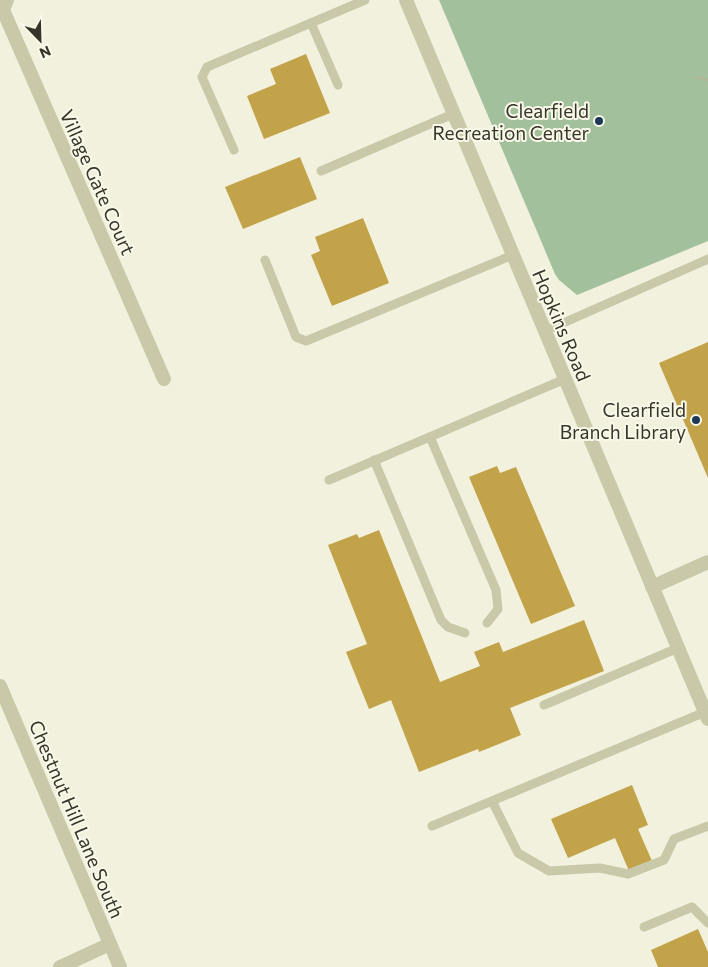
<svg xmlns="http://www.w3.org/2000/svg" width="708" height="967" font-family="Commissioner,sans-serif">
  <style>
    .green { fill: #a3c09d }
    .building { fill: #c2a34a }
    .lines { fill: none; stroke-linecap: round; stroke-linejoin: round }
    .path { stroke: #b5b393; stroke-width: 3; stroke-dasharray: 2.5 2.5; stroke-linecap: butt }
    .service { stroke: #c9c8a9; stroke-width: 9 }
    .minor { stroke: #c9c8a9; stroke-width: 14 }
    .tertiary { stroke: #c9c8a9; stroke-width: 14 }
    .poi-dot { fill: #1f3757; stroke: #f9f9e9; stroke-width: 2 }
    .labels { text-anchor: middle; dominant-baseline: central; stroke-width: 4; stroke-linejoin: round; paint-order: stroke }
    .poi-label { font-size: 19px; fill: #373429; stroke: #f9f9e9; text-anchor: end }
    .street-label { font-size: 19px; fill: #373429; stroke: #f9f9e9 }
  </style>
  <rect width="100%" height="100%" fill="#f1f1dd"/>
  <polygon class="green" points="439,0 708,0 708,241 577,295 559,280 555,274"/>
  <g class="building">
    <polygon points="306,54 330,113 264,139 247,96 276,84 270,69"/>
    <polygon points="300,157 317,199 243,229 225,187"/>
    <polygon points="363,218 389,283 332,306 311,255 320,251 315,237"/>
    <polygon points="708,342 708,478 659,363"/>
    <polygon points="497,466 500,473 516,467 575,606 531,624 469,477"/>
    <polygon points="379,530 440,682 480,666 474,652 499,642 503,652 584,620 604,671 510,708 521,735 479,752 478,749 419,772 391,700 369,709 346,652 367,644 328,545 357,534 359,538"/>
    <polygon points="632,785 648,825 638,829 652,861 629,871 615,838 568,858 551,819"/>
    <polygon points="698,929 708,952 708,967 658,967 651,950"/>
  </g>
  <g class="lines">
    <polyline class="path" points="696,77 708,80"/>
    <g class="service">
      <polyline points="311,23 338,85"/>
      <polyline points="234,150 202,77 207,67 365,0"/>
      <polyline points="321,171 453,114"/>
      <polyline points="265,260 296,337 306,341 513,255"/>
      <polyline points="545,331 708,259"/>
      <polyline points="430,437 496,590 498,609 487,623"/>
      <polyline points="374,460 441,620 448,627 465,633"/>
      <polyline points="329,480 565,379"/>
      <polyline points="544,705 678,648"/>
      <polyline points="492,801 518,853 549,871 600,868 628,874 664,860 674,839 708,826"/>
      <polyline points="432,826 705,712"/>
      <polyline points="644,927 692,907 708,923"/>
    </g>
    <g class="minor">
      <polyline points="7,0 3,10 164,379"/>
      <polyline points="652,587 708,562"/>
      <polyline points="0,686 120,967"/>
      <polyline points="60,967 110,944"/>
    </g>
    <polyline class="tertiary" points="406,0 708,719"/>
  </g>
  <g class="poi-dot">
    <circle cx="599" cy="121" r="5"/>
    <circle cx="696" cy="420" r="5"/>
  </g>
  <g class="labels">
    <g class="poi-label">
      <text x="589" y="110">Clearfield<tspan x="589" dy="22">Recreation Center</tspan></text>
      <text x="686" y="409">Clearfield<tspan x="686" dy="22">Branch Library</tspan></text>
    </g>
    <g class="street-label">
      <text transform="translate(98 182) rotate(66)">Village Gate Court</text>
      <text transform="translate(562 325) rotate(67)">Hopkins Road</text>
      <text transform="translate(77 819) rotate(67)">Chestnut Hill Lane South</text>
    </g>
  </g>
  <g transform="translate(40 40) rotate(157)" stroke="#f9f9e9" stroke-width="4" paint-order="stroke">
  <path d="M0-4L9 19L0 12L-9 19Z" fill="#373429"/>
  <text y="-8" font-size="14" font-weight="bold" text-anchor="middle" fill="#373429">N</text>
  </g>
</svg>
